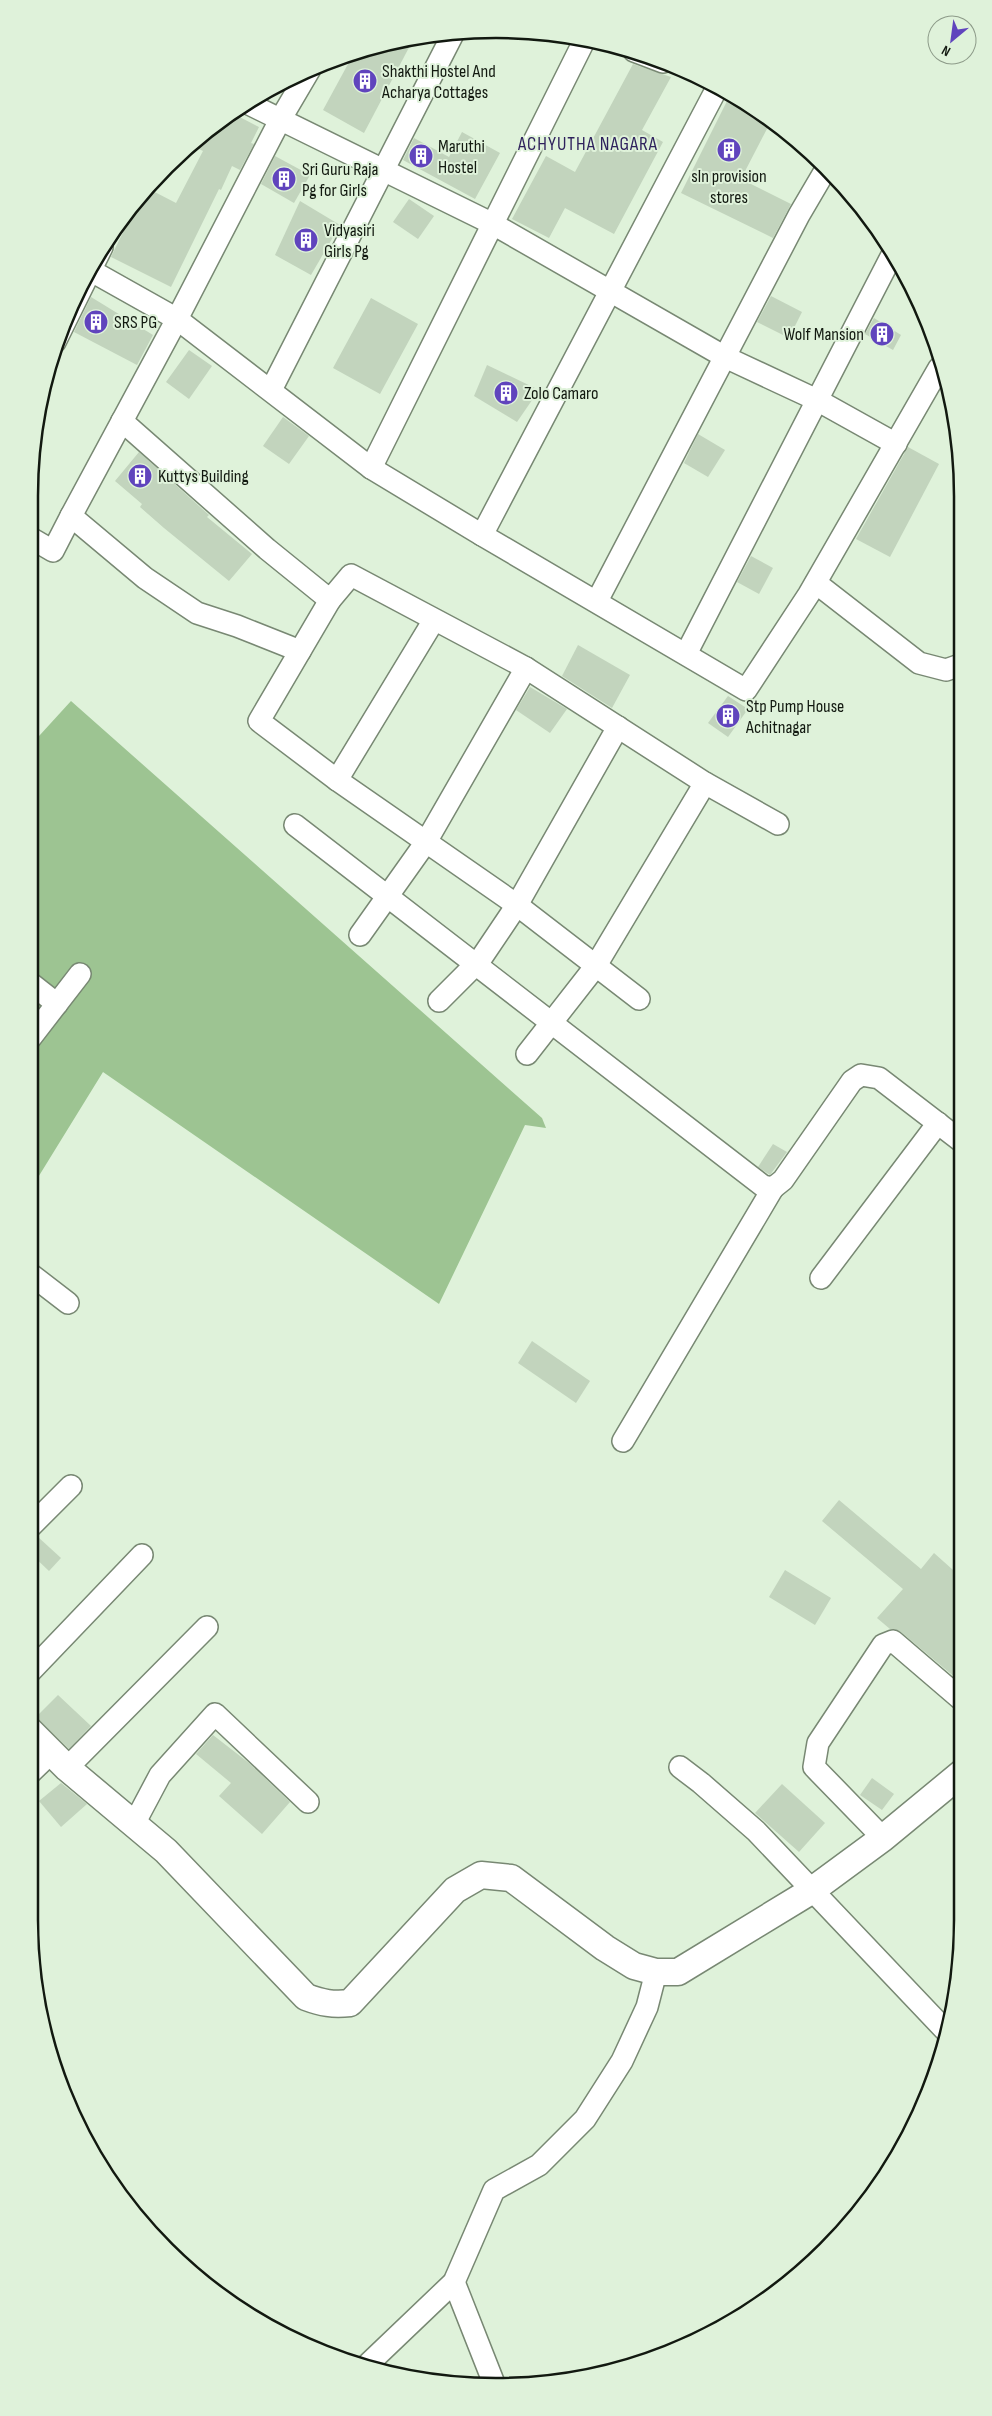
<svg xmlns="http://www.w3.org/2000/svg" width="992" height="2416" font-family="'Sofia Sans Condensed',sans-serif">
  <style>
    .forest { fill: #9dc492 }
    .building { fill: #c2d4bd }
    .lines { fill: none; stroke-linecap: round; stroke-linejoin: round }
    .minor-casing { stroke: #788873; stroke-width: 24 }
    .tertiary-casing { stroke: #788873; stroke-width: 29 }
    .minor { stroke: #fff; stroke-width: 21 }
    .tertiary { stroke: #fff; stroke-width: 26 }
    .labels { text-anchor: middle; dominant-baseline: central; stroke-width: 4; stroke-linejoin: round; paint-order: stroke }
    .poi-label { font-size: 18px; fill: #121910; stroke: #dff2da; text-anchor: start }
    .neighbourhood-label { font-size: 19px; letter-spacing: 1px; fill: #2e215c; stroke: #dff2da }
    .rim { fill: none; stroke: #121910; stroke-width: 2.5 }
  </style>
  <rect width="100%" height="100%" fill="#dff2da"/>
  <polygon class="forest" points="71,701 542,1118 546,1128 525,1125 439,1304 103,1072 29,1192 29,747"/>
  <g class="building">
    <polygon points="414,38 364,133 323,110 354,53 375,45"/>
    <polygon points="633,64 671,77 642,130 663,142 614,234 565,208 549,238 512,219 546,156 575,172"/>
    <polygon points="730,95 755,107 771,121 741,179 791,204 773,238 681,193"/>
    <polygon points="232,113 259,127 251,143 254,144 240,170 232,166 221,190 219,189 171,287 111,257 145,187 176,203 203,151 191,145 211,125"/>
    <polygon points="462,132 500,153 475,199 403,160 414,138 449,157"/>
    <polygon points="275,156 310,175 294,203 261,184"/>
    <polygon points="409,199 434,216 418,239 393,222"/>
    <polygon points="300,201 340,225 311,275 275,255"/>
    <polygon points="771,296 802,312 789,338 757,322"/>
    <polygon points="91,297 153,335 137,365 74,332"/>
    <polygon points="371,298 418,324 380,394 333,368"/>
    <polygon points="874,318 901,335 893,350 865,334"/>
    <polygon points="189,350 212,366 189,399 166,382"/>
    <polygon points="487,365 539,390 517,422 474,396"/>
    <polygon points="283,417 309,436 289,464 263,446"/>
    <polygon points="698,434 725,450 708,477 684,463"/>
    <polygon points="908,447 939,464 890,557 856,539"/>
    <polygon points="139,452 209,515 207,517 252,554 229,581 164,528 140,507 142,504 115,481"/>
    <polygon points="751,556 773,568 759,594 737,582"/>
    <polygon points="578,645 630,675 612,708 562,676"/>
    <polygon points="530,687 567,709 550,733 516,710"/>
    <polygon points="728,696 748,709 728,737 708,723"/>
    <polygon points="773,1144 787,1152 770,1175 758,1167"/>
    <polygon points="532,1341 590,1381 576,1403 518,1363"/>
    <polygon points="839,1500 921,1569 934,1553 962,1578 963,1684 901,1632 890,1629 877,1618 903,1589 822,1521"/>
    <polygon points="38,1537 61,1558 49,1571 29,1552 29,1540"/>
    <polygon points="785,1570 831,1598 815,1625 769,1597"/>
    <polygon points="58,1695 91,1726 69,1749 36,1717"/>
    <polygon points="213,1735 249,1763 290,1802 262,1834 219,1796 231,1783 196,1754"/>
    <polygon points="872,1778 894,1794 882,1810 860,1795"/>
    <polygon points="61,1783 87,1804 61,1827 39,1801"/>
    <polygon points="782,1784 825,1823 799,1852 755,1813"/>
  </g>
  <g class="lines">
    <defs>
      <g id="minor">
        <polyline points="634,51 663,62"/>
        <polyline points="247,103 493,224 725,357 817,400 896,444"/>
        <polyline points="88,269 177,319 371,468 482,535 746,690 809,594 939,368"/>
        <polyline points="55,342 102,247"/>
        <polyline points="271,390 454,32"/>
        <polyline points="122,421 267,549 330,600 351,575 526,668 705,783 778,824"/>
        <polyline points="371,468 585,39"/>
        <polyline points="71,516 177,319 280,120 310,69"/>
        <polyline points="482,535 717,88"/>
        <polyline points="29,537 53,551 71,516 145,578 197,613 237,626 300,651"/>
        <polyline points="816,583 919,663 946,670 960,665"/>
        <polyline points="330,600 259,721 337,780 517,905 639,999"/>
        <polyline points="597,601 799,215 826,169"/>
        <polyline points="686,654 892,255"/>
        <polyline points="337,780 434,620"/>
        <polyline points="295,825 763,1186 773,1188 783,1180 852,1081 861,1075 879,1078 961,1141"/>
        <polyline points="360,935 426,842 526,668"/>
        <polyline points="29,982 57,1004"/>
        <polyline points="439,1001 480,960 517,905 618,727"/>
        <polyline points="29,1040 80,974"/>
        <polyline points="527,1054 595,967 705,783"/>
        <polyline points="29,1273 68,1303"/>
        <polyline points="821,1278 938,1123"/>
        <polyline points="623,1441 773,1188"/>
        <polyline points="29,1528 71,1486"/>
        <polyline points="29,1673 142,1555"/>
        <polyline points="680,1767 701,1783 756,1831 945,2030"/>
        <polyline points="67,1768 207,1627"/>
        <polyline points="29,1774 51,1753"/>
        <polyline points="134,1824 160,1775 215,1714 308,1802"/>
        <polyline points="883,1838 814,1767 818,1743 883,1645 893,1641 963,1701"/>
        <polyline points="454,2282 493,2381"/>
        <polyline points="365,2367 454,2282 494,2190 539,2165 585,2119 622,2061 647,2007 656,1972"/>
      </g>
      <path id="tertiary" d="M29 1730 67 1768 166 1851 306 1997C322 2003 333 2005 350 2003L455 1890 481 1875 511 1878 605 1948 634 1966 656 1972H678L811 1891 883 1838 963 1772"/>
    </defs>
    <use href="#minor" class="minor-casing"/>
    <use href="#tertiary" class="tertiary-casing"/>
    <use href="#minor" class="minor"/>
    <use href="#tertiary" class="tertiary"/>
  </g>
  <defs>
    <symbol id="building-disc" viewBox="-11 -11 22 22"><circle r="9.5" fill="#6044bd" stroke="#dff2da"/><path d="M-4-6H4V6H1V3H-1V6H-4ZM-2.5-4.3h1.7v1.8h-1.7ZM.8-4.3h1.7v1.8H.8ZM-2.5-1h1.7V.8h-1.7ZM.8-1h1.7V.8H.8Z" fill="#fff"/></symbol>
  </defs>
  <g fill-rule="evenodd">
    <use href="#building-disc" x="351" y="67" width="28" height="28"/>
    <use href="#building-disc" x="715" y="136" width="28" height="28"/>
    <use href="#building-disc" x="407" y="142" width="28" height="28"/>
    <use href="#building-disc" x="270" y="165" width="28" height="28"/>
    <use href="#building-disc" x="292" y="226" width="28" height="28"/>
    <use href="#building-disc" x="82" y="308" width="28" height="28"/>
    <use href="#building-disc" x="868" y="320" width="28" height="28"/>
    <use href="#building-disc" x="492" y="379" width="28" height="28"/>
    <use href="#building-disc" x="126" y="462" width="28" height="28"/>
    <use href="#building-disc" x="714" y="702" width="28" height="28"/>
  </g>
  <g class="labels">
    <g class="poi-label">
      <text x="382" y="71">Shakthi Hostel And<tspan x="382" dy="21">Acharya Cottages</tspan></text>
      <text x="438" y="146">Maruthi<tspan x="438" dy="21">Hostel</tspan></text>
      <text x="302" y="169">Sri Guru Raja<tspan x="302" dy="21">Pg for Girls</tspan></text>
      <text x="729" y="176" text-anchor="middle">sln provision<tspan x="729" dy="21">stores</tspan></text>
      <text x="324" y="230">Vidyasiri<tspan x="324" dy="21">Girls Pg</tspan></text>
      <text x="114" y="322">SRS PG</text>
      <text x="864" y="334" text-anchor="end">Wolf Mansion</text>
      <text x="524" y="393">Zolo Camaro</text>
      <text x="158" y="476">Kuttys Building</text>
      <text x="746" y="706">Stp Pump House<tspan x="746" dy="21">Achitnagar</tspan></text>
    </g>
    <g class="neighbourhood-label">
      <text x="588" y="144">ACHYUTHA NAGARA</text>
    </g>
  </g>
  <path d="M0 0H992V2416H0ZM496 38H496A458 458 0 0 1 954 496V1920A458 458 0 0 1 496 2378H496A458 458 0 0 1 38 1920V496A458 458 0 0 1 496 38Z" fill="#dff2da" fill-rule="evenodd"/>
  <path class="rim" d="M496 38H496A458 458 0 0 1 954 496V1920A458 458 0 0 1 496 2378H496A458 458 0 0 1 38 1920V496A458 458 0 0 1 496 38Z"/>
  <g transform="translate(952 40) rotate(209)"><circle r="24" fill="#dff2da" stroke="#8d9b89"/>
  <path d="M0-4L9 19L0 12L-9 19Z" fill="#6044bd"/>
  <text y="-8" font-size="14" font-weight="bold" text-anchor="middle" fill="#121910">N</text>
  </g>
</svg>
